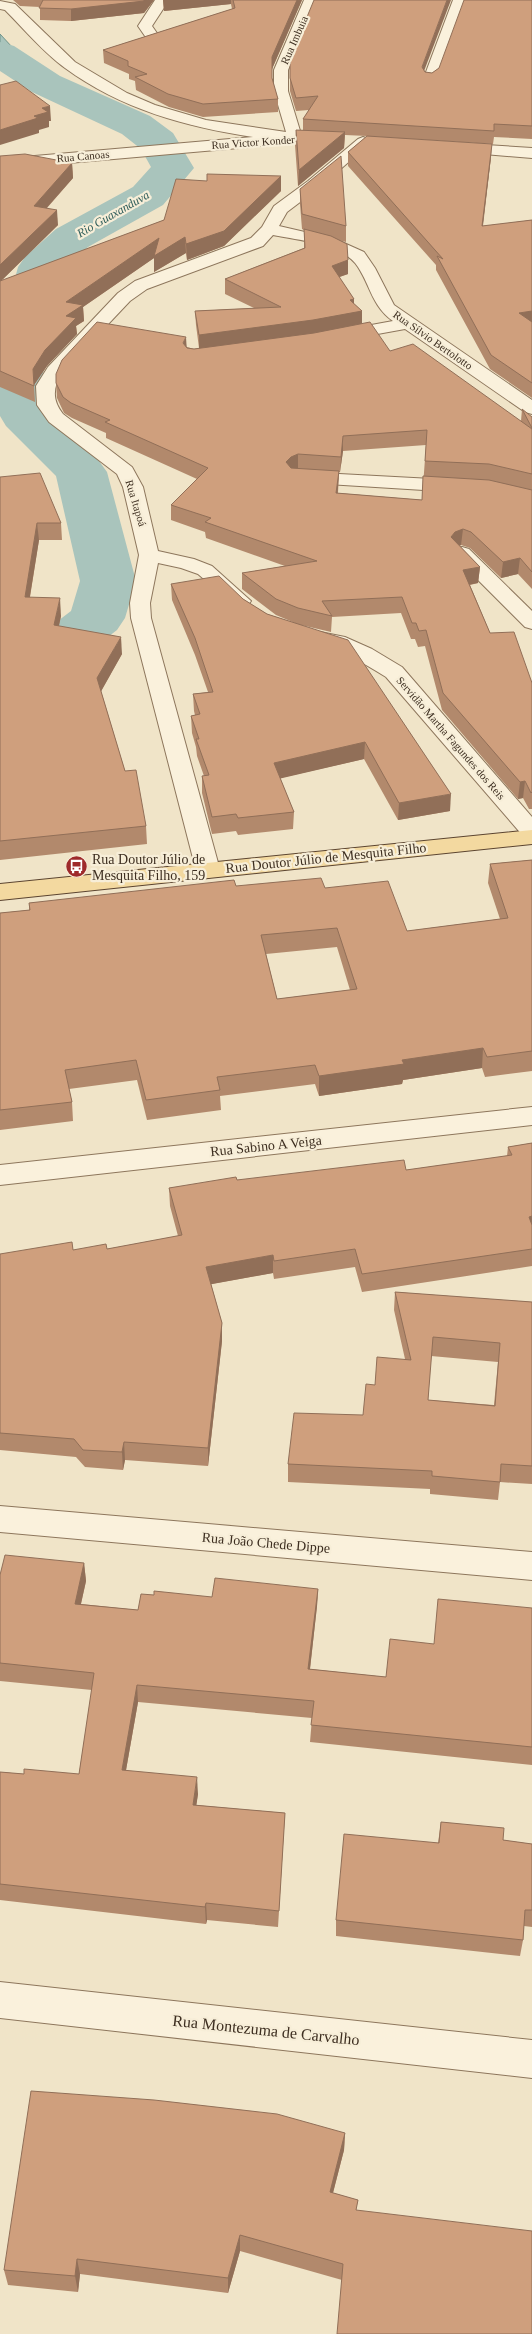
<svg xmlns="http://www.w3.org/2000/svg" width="532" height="2334" font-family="Georgia,serif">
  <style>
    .water { fill: #a9c4bc; stroke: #6f938a }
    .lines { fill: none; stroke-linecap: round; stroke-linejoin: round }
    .river { fill: #a9c4bc; fill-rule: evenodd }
    .minor-casing { stroke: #8d765c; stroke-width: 2 }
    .major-casing { stroke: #5b4430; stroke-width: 2 }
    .minor { fill: #faf1dc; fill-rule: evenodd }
    .major { fill: #f3d9a0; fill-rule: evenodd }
    .wall { fill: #b2896c; fill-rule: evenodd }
    .shaded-wall { fill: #916f58 }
    .building { fill: #cf9f7d; stroke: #916f58; fill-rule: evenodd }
    .labels { text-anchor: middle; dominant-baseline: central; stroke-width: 4.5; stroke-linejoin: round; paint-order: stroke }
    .far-street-label { font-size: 11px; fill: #3d2e20; stroke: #f7eed8 }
    .far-water-label { font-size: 12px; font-style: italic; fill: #2f5d5a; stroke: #f7eed8 }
    .street-label { font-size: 14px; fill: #3d2e20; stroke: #f7eed8 }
    .poi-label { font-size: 14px; fill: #3d2e20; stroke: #f7eed8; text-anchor: start }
    .near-street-label { font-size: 16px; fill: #3d2e20; stroke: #f7eed8 }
  </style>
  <rect width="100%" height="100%" fill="#f0e4c8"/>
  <polygon class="water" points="0,34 25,61 39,71 94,98 136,114 172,139 158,142 124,117 106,108 12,75 0,67"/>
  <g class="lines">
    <polygon class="river" points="0,42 14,46 60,76 150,116 173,133 194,168 163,205 88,247 63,271 47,338 41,394 47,409 99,461 107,472 136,581 125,618 117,630 69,667 21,689 0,694 0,656 29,643 71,611 80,581 56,476 6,426 0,416 0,335 18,267 25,257 56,229 133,187 151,167 141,149 122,134 32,92 0,71"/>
    <defs>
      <g id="minor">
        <polygon points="155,0 169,0 152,26 159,36 152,40 147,39 138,26"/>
        <path d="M304 0H318L288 70V91L301 134 338 137 341 140 338 143H295L0 169V159L253 137C186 127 121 109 65 68 43 52 25 30 5 10L0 9V1L15 4 75 62 127 93 155 105 206 120 286 132 274 91V70Z"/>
        <polygon points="453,0 467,0 437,80 430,84 425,83 423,80"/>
        <path d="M363 137 368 139 371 142 368 145 320 187 287 212 279 226 335 239 364 252 375 268 394 305 532 400V414L525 412 405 329 339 341 333 340 330 336 333 332 393 321C372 306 371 287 358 267 344 244 297 240 273 235L263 246 147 289 130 301 61 374C53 388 52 400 63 414L132 467 143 487 158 551 194 559 212 566 251 601 248 605 241 607 234 605 198 574 181 568 158 563 150 603 151 618 220 870 216 875 208 878 200 875 196 870 131 618 130 603 139 555 123 487 117 474 49 422 37 405 36 386 48 367 118 293 135 281 251 238 262 227 274 206 308 181 358 139Z"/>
        <polygon points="454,143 532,148 532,158 449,151 446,148 449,145"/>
        <polygon points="302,472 488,482 532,492 532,504 488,494 295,482 292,478 295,474"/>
        <polygon points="462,547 469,549 532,611 532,629 525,627 455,557 452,553 455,549"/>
        <path d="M320 632 345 637 372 649 402 667 532 817V839L524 837 386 677C362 662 340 649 312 643L309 638 312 633Z"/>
        <polygon points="532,1107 532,1125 0,1185 0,1165"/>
        <polygon points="0,1506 532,1552 532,1580 0,1532"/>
        <polygon points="0,1982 532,2040 532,2078 0,2018"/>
      </g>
      <polygon id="major" points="532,830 532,844 0,900 0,884"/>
    </defs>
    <use href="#minor" class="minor-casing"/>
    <use href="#major" class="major-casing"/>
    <use href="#minor" class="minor"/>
    <use href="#major" class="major"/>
  </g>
  <g class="wall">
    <polygon points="13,0 154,0 144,13 71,21 40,20 40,7 20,6"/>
    <polygon points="163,0 302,0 272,69 272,79 278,99 278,112 203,117 169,107 136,90 135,81 129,79 129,74 104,63 103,50 232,9 231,4 164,11"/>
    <polygon points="532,0 532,139 494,137 493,144 409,139 491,157 483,226 532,220 532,398 490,369 436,270 436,265 348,166 348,152 367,136 345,135 344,148 298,186 295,145 296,130 303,130 303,119 309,110 296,111 290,91 290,58 424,71 425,72 432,73 439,68"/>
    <polygon points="0,156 72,163 73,178 47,208 58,225 1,281 164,220 207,181 281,176 281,191 224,246 187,260 186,253 154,272 154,258 83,307 84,321 76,326 77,334 47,366 34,385 35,402 0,387"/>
    <path d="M300 189 346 226V242L338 240 348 260V274L339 277 354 299V304L362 311V324L390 351 521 421 522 409 532 417V589L518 574 501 578 470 548 461 545 460 546 480 567 478 583 470 585 490 633 532 683V809H529L523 798 518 799 442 710 425 646 418 647 415 639H411L401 613 332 617 331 632 301 625 450 811 398 820 364 759 280 778 294 812 293 829 238 835 236 831 212 834 202 793V776H204L197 756 196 747 192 733 191 716 195 715 194 711 193 694 208 692 195 655 172 600 171 584 243 599 267 614 295 623 276 615 242 589V573L285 566 206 538 205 532 171 520V505L197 479 106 438V433L72 418 64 413 57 398 56 383 187 347 194 349 199 348 196 325 195 311 254 308 225 294V279L304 248V230L302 229 300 204ZM426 445 422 500 338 493 339 472H340L343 451Z"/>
    <polygon points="0,477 61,523 62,540 39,540 30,597 61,616 59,626 122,654 101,691 125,771 146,826 147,844 0,860"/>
    <path d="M532 860V1071L485 1077 482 1068 403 1080 402 1084 319 1096 315 1084 220 1096 221 1110 147 1120 137 1080 69 1089 72 1102 73 1121 0 1130V913L29 910V903L236 886 325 888 407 931 500 919 488 883 490 864ZM337 947 350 990 277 999 266 954Z"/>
    <polygon points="532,1143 532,1266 362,1292 355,1267 274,1279 273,1273 211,1284 222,1323 222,1341 208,1466 125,1460 123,1470 85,1467 76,1457 0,1450 0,1254 107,1249 178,1236 170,1206 169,1188 237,1180 406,1170 507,1156 508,1147"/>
    <path d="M395 1292 532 1302V1484L500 1482 498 1500 430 1494V1489L288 1482V1464L363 1415 375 1385 405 1359 394 1310ZM431 1356 498 1362 494 1405 428 1400Z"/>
    <polygon points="84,1563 86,1581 81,1604 138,1610 154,1595 212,1597 318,1589 317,1606 310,1669 386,1677 434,1644 532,1608 532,1765 310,1742 312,1718 138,1702 126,1770 198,1794 196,1805 285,1813 284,1830 278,1927 207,1920 206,1924 0,1900 0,1772 24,1774 79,1774 92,1690 0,1681 0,1575"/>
    <polygon points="441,1822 503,1840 532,1844 532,1927 524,1926 523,1940 520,1956 336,1936 336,1920 438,1843"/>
    <polygon points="345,2133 344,2150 333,2193 358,2200 342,2280 240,2251 228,2293 80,2274 78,2292 8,2285 4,2270"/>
  </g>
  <g class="shaded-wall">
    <polygon points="144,0 154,0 144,13 71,21 71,9"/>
    <polygon points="163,0 231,0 231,4 164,11"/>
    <polygon points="297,0 302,0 272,69 272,57"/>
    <polygon points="447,0 451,0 421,79 422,67"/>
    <polygon points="50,106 51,121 49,121 49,127 39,130 39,133 0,145 0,130 34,116 42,108"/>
    <polygon points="345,132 344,148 298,186 299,170"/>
    <polygon points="492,144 491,157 481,240 482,226"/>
    <polygon points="72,163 73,178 35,221 34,206"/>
    <polygon points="281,176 281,191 224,246 187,260 186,244"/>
    <polygon points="57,210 58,225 0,282 0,265"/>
    <polygon points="185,237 186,253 154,272 154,258 83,307 84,321 76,326 77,334 47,366 34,385 35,402 33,369 45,350 66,302 159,238"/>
    <polygon points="348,260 348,274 331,280 332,266"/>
    <polygon points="354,299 354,312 362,311 362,325 313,334 199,349 199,335"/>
    <polygon points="532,311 532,325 519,313"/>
    <polygon points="186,337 187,352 183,343"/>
    <polygon points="343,436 343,451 340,472 341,457"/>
    <polygon points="298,454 298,470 290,472 286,462 291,457"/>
    <polygon points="339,471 338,487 336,509 336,493"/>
    <polygon points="37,523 39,540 27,614 25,597"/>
    <polygon points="463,529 461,545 454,548 451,537 455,532"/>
    <polygon points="520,558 518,574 501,578 503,562"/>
    <polygon points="480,567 478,583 462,586 463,570"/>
    <polygon points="60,598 61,616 55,642 54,625"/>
    <polygon points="121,637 122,654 99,695 97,678"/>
    <polygon points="365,742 364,759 274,780 274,763"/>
    <polygon points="525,781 523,798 518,799 520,782"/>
    <polygon points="451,794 450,811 398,820 399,803"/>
    <polygon points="483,1048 482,1068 403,1080 402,1084 319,1096 319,1076 402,1060"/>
    <polygon points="532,1216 532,1234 529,1217"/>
    <polygon points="273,1255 273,1273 207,1285 206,1267"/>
    <polygon points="222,1323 222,1341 208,1466 208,1448"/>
    <polygon points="124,1442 125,1460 123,1470 122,1452"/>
    <polygon points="84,1563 86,1581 77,1621 75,1604"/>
    <polygon points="318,1589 317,1606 308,1686 308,1669"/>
    <polygon points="137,1685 138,1702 123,1787 122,1770"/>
    <polygon points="197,1777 198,1794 194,1822 193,1805"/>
    <polygon points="206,1903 207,1920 206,1924 205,1907"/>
    <polygon points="345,2133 344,2150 329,2208 330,2192"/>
    <polygon points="240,2235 240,2251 228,2293 228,2278"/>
    <polygon points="77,2259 80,2274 78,2292 75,2276"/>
  </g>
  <g class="building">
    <polygon points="43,0 144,0 144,1 71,9 39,8"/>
    <polygon points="233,0 297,0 272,57 272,78 278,99 203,104 168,94 135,77 147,74 128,66 128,61 103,50 235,8"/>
    <polygon points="314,0 447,0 422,67 425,72 432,73 439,68 464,0 532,0 532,126 494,124 494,131 303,119 318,96 296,98 290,78 290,58"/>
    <polygon points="16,81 50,106 42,108 48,112 34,116 38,118 0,130 0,85"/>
    <polygon points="296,130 345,132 299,170"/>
    <polygon points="367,136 492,144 482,226 532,220 532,311 519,313 532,322 532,383 491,355 437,256 443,259 348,152"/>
    <polygon points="25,154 72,163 34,206 57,210 0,265 0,156"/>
    <polygon points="341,156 346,226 302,214 300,189"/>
    <polygon points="207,174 281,176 224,231 186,244 185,237 154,256 159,238 66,302 83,305 66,316 76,318 45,350 33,369 34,386 0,371 0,281 164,220 176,179 207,181"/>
    <polygon points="304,229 331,236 347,244 348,260 332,266 354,299 350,300 362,311 313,320 199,335 195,311 281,307 225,279 305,248"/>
    <polygon points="97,322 186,337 183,343 187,348 194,349 314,333 370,322 390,351 413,344 532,429 532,474 489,464 425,461 427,430 343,436 341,457 298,454 291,457 286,462 291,468 339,471 336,493 422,500 423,476 489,480 532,490 532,572 520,558 503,562 471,532 463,529 455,532 451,537 480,567 463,570 490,633 514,632 532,683 532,792 531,793 525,781 520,782 443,693 426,630 419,631 416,623 412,623 402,597 322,601 332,616 298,608 276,599 242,573 317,561 205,522 211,518 171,505 208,468 105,422 110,420 71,403 63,397 56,383 56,374 62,360"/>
    <polygon points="522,409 532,417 532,428"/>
    <polygon points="40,473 61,523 37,523 25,597 60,598 54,625 121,637 97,678 125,771 136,770 146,826 0,841 0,477"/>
    <polygon points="219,576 243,599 267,614 348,640 451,794 399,803 365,742 274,763 294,812 238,818 236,814 212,817 202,776 209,775 196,739 199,739 191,716 200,714 193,694 213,692 195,638 171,584"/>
    <path d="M532 860V1051L487 1057 483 1048 402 1060 404 1064 319 1076 315 1065 217 1077 220 1090 146 1100 136 1060 65 1070 72 1102 0 1110V913L30 910 29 903 234 880 236 886 321 878 325 888 388 881 407 931 508 918 490 864ZM337 928 357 989 277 999 261 935Z"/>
    <polygon points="532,1143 532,1216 529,1217 532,1225 532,1249 362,1274 355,1249 274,1261 273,1255 206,1267 222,1323 208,1448 124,1442 122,1452 83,1450 74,1439 0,1433 0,1254 72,1242 73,1250 106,1244 107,1249 182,1235 169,1188 236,1177 237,1180 404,1160 406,1170 512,1155 508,1147"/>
    <path d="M395 1292 532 1302V1466L501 1464 500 1482 432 1476V1471L288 1464 294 1413 363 1415 366 1384 375 1385 377 1357 411 1360ZM433 1337 500 1343 495 1406 428 1400Z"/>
    <polygon points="5,1555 84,1563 75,1604 138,1610 141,1594 154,1595 154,1591 212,1597 215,1578 318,1589 308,1669 386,1677 390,1639 434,1644 438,1599 532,1608 532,1747 311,1725 314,1701 137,1685 122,1770 197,1777 193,1805 285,1813 279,1911 206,1903 205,1907 0,1884 0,1772 24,1774 24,1769 79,1774 94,1673 0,1663 0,1575"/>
    <polygon points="441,1822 504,1828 503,1840 532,1844 532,1910 525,1910 523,1940 336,1920 344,1834 439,1843"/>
    <polygon points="31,2091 154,2100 277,2114 345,2133 330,2192 358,2200 356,2210 532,2231 532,2334 337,2334 343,2264 240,2235 228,2278 77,2259 75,2276 4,2270"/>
  </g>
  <defs>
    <symbol id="bus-disc" viewBox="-11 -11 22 22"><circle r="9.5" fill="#9e2a2b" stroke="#f7eed8"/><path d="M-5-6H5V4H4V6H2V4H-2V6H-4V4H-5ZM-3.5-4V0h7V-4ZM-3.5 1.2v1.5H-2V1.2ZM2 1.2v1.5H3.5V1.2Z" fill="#fff"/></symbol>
  </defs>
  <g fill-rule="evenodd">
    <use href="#bus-disc" x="64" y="854" width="25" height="25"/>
  </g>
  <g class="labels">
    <g class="far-street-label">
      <text transform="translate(294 40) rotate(-66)">Rua Imbuia</text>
      <text transform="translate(253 142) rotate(-4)">Rua Victor Konder</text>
      <text transform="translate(83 156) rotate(-5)">Rua Canoas</text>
      <text transform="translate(433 340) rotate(35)">Rua Sílvio Bertolotto</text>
      <text transform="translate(136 503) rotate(73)">Rua Itapoá</text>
      <text transform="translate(451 738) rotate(49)">Servidão Martha Fagundes dos Reis</text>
    </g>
    <g class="far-water-label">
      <text transform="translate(113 214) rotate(-30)">Rio Guaxanduva</text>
    </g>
    <g class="street-label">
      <text transform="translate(326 858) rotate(-6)">Rua Doutor Júlio de Mesquita Filho</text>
      <text transform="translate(266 1146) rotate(-6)">Rua Sabino A Veiga</text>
      <text transform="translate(266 1543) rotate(5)">Rua João Chede Dippe</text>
    </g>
    <g class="poi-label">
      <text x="92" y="859">Rua Doutor Júlio de<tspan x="92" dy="16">Mesquita Filho, 159</tspan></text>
    </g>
    <g class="near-street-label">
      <text transform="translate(266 2030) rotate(6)">Rua Montezuma de Carvalho</text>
    </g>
  </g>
</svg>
